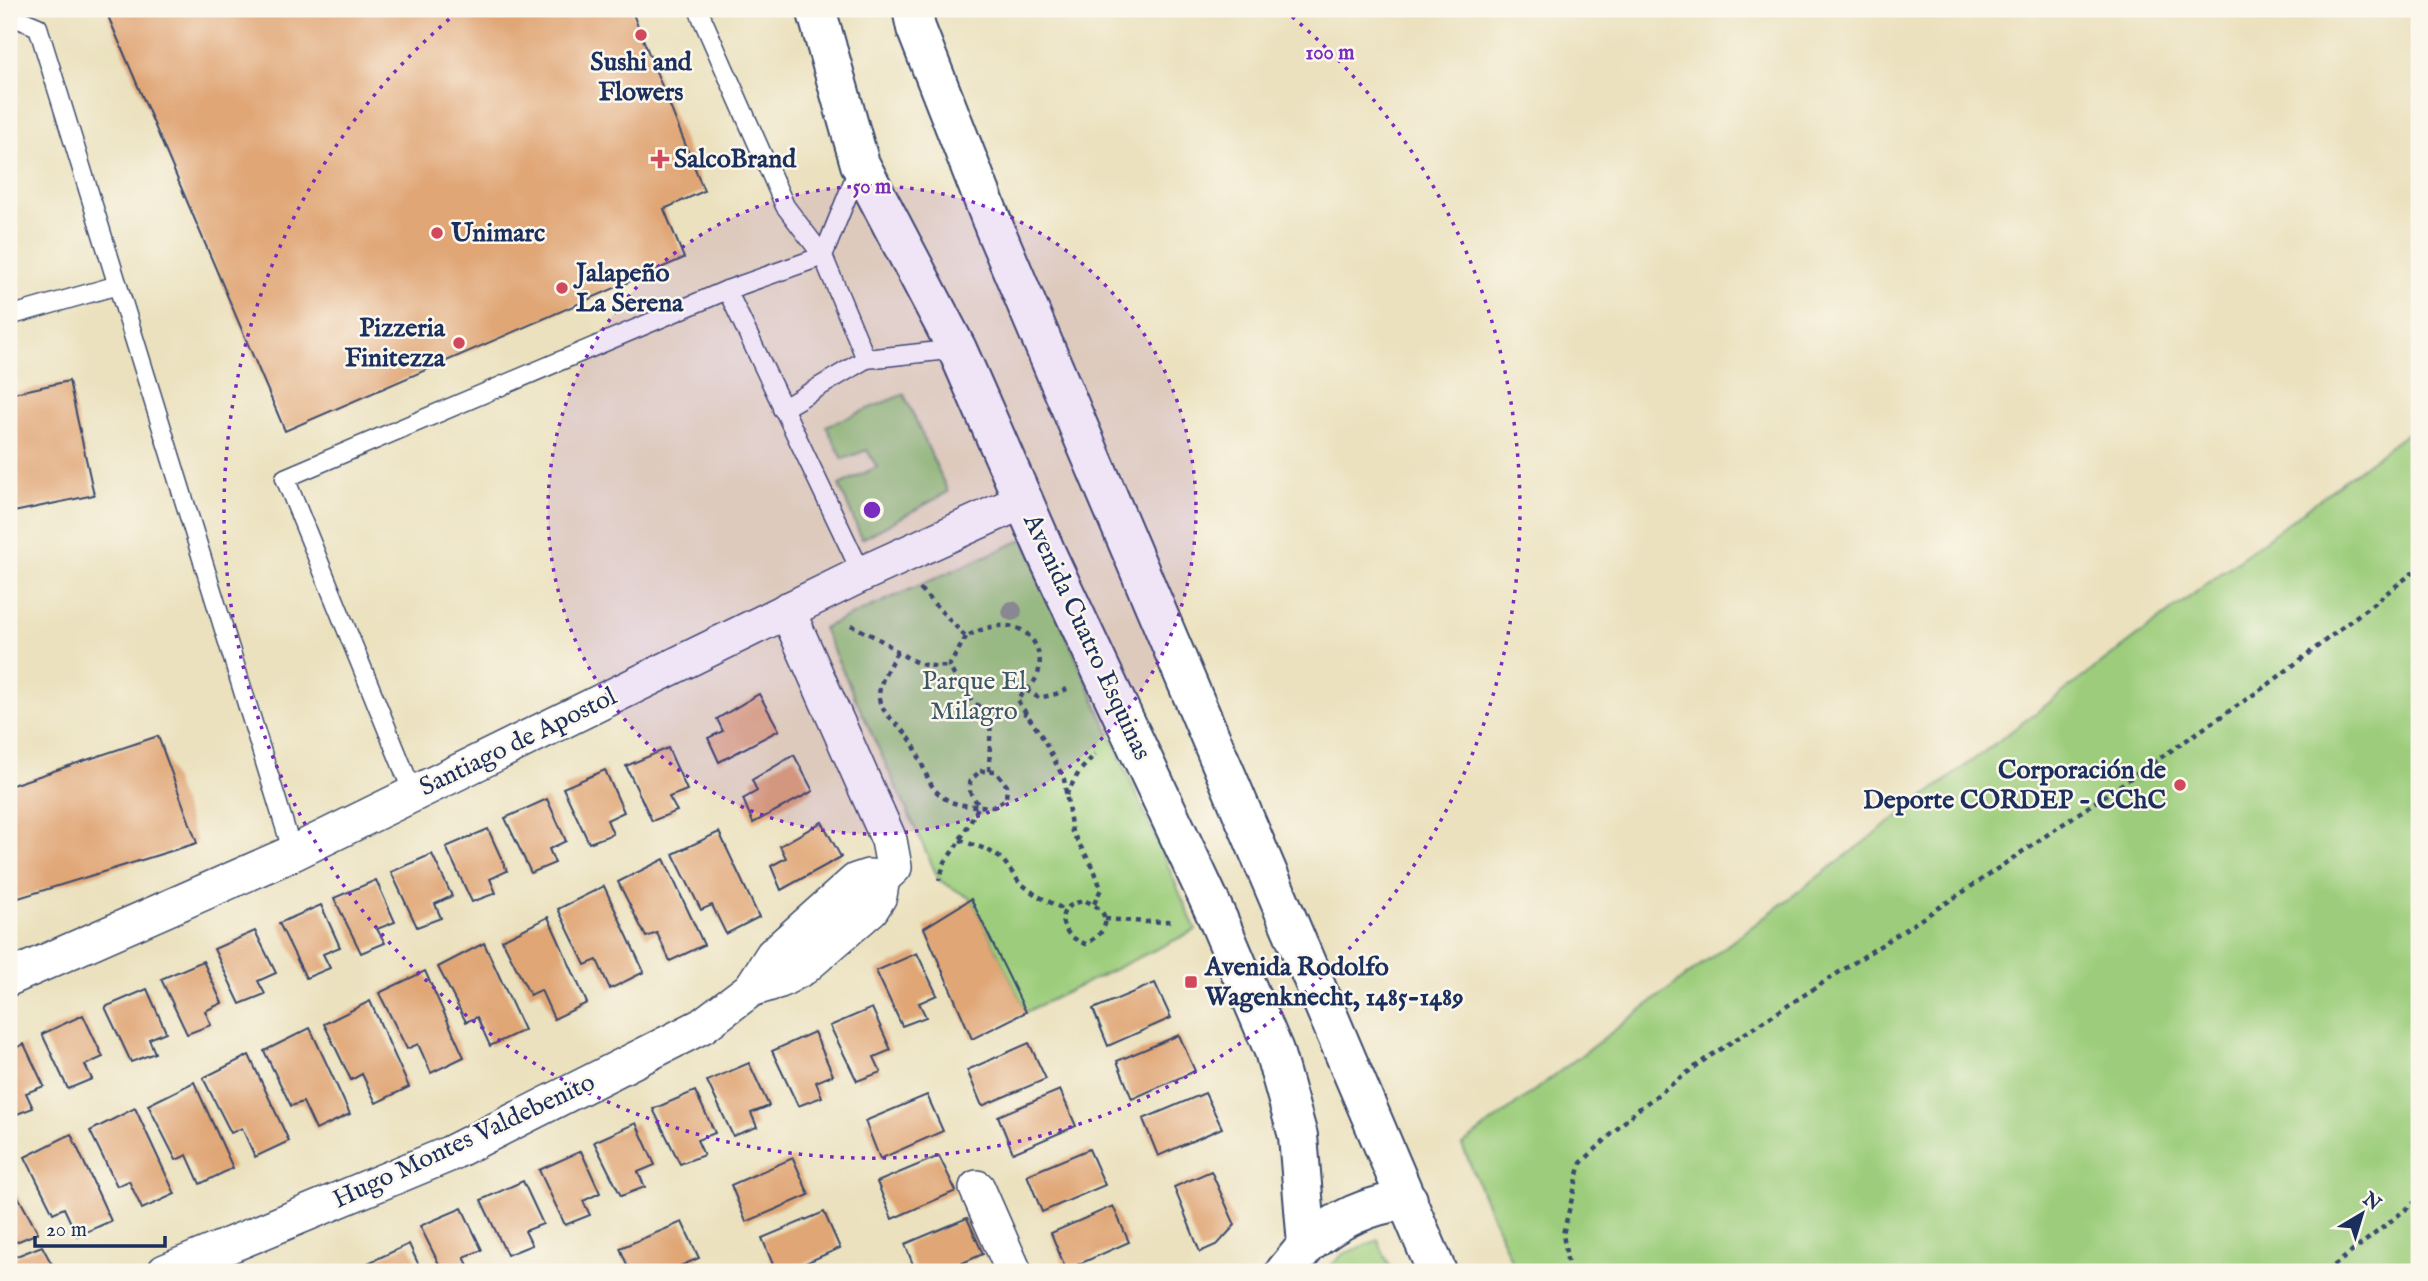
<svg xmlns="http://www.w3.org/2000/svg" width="2428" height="1281" font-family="'IM FELL English',serif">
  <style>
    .green { fill: #9dcd7c; stroke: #5c7e6d; stroke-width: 2 }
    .building { fill: #e0a676 }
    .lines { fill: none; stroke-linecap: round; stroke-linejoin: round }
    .lane-casing { stroke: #3a4a6c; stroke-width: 21 }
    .street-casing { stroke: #3a4a6c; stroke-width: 38 }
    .secondary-casing { stroke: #3a4a6c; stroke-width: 42 }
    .path { stroke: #3a4a6c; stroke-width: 4.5; stroke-dasharray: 5 5; stroke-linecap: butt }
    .lane { stroke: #fff; stroke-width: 18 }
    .street { stroke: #fff; stroke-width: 35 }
    .secondary { stroke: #fff; stroke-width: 38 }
    .tree { fill: #8b958e }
    .ring { fill: none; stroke: #7b2cbf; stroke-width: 3.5; stroke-dasharray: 3.5 7 }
    .poi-dot { fill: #d1495b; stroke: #fbf7ec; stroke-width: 2.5 }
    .labels { text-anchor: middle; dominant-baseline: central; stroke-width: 5; stroke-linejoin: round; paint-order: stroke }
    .poi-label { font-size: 26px; font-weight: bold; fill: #1b2f5e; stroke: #fbf7ec; text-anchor: start }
    .street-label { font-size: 26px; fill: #1b2f5e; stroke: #fbf7ec }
    .park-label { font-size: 26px; fill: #3c5666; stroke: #fbf7ec }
    .centre { fill: #7b2cbf; stroke: #fbf7ec; stroke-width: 3.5 }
    .ring-label { font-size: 21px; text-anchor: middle; font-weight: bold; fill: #7b2cbf; stroke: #fbf7ec; stroke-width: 5; stroke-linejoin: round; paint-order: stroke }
  </style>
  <rect width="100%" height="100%" fill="#fbf7ec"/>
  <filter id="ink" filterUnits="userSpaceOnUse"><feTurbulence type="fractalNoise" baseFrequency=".0143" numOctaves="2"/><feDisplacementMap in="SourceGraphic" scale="14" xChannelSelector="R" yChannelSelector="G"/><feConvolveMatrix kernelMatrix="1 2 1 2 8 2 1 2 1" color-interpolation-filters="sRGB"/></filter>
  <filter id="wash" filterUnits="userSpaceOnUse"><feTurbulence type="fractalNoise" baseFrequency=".00686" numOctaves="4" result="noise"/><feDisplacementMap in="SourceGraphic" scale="28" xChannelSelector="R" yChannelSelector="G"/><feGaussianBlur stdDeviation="1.57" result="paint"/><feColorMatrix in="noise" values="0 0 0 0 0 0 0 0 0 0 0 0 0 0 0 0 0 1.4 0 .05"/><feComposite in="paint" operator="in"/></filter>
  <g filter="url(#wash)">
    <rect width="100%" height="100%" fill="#ebe1be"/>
    <g class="green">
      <polygon points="904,394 948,492 862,539 839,485 877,467 867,450 843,459 826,426"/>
      <polygon points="2419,424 2419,1272 1516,1272 1462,1145"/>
      <polygon points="1024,539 1196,930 1026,1012 971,899 939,880 823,628"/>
      <polygon points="1378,1240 1392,1272 1324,1272 1343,1254"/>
    </g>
    <g id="blocks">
      <g class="building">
        <polygon points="126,9 631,9 704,191 664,209 684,258 285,431 108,16"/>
        <polygon points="69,381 94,495 9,513 9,394"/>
        <polygon points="759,694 779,730 719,762 708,738 723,731 717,719"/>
        <polygon points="158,736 197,843 9,901 9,786"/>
        <polygon points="668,748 687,790 669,797 677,811 652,821 626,766"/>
        <polygon points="794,755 813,791 753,823 743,799 757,791 752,780"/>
        <polygon points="605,770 624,812 607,820 613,834 589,843 563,788"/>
        <polygon points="547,799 566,841 549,849 555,863 531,873 505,818"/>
        <polygon points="822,822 841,857 781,890 771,866 786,858 780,846"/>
        <polygon points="488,829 507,871 490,879 496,893 472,902 446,847"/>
        <polygon points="719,832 759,917 726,934 712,905 701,910 673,854"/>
        <polygon points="432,854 452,896 435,904 441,918 417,927 391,872"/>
        <polygon points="664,859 704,945 670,961 657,933 646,937 618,882"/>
        <polygon points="376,880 395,922 377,929 385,943 361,953 334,898"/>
        <polygon points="604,886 644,972 610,989 597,960 585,965 558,909"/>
        <polygon points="971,899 1026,1012 972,1039 924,928"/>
        <polygon points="321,905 340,947 323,954 330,968 306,978 279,923"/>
        <polygon points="548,917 587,1003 554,1019 541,990 530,995 502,940"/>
        <polygon points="255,931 276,973 258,981 265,994 240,1004 214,949"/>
        <polygon points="484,943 524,1030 490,1046 477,1017 466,1022 438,967"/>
        <polygon points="917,953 937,995 919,1003 926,1017 902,1026 876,971"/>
        <polygon points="203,961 222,1003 205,1011 211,1025 187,1034 161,979"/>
        <polygon points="425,971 464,1057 431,1073 418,1044 407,1049 379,993"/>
        <polygon points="1155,983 1171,1018 1108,1046 1093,1009"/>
        <polygon points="147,989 166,1032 149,1039 155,1053 131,1062 105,1007"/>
        <polygon points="370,1001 409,1087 376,1103 362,1074 351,1080 324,1024"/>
        <polygon points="872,1008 891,1050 874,1057 881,1072 857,1081 830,1026"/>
        <polygon points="83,1015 103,1057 85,1065 92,1079 68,1089 42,1034"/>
        <polygon points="310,1028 350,1114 316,1130 303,1102 291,1106 264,1051"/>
        <polygon points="814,1032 833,1075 816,1082 822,1097 798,1106 772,1051"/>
        <polygon points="1179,1035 1195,1071 1132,1099 1117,1061"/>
        <polygon points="1029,1043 1046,1079 982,1106 967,1070"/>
        <polygon points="24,1044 44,1086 26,1093 33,1108 9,1117 9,1051"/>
        <polygon points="249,1055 289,1141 255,1157 242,1128 231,1133 203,1078"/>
        <polygon points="749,1063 769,1106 751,1113 757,1127 733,1136 707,1081"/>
        <polygon points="194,1082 233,1168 200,1184 187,1155 176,1160 148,1105"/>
        <polygon points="1060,1090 1076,1126 1013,1153 998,1116"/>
        <polygon points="695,1091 715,1133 697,1140 704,1155 680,1164 653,1109"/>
        <polygon points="1205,1093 1222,1128 1158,1156 1143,1119"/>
        <polygon points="927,1095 943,1131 880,1159 865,1121"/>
        <polygon points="135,1108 175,1194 142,1209 129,1181 117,1186 90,1131"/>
        <polygon points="636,1123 655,1165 638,1172 645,1187 621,1196 594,1142"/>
        <polygon points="71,1134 111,1221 77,1236 64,1208 53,1213 25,1157"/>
        <polygon points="1089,1149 1105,1185 1042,1212 1027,1175"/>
        <polygon points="581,1151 600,1193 583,1201 590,1215 565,1225 539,1170"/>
        <polygon points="939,1156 956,1191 892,1219 877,1182"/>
        <polygon points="793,1158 809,1195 746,1222 731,1185"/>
        <polygon points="1211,1171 1235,1225 1218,1244 1200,1252 1174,1187"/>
        <polygon points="523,1181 543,1224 525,1231 532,1245 507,1255 481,1200"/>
        <polygon points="14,1189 38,1233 9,1245 9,1191"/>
        <polygon points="1113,1206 1129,1242 1066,1270 1051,1233"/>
        <polygon points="462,1208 482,1250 464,1257 471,1271 443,1272 420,1226"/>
        <polygon points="824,1212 840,1248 785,1272 776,1272 762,1238"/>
        <polygon points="967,1218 983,1254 942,1272 916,1272 905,1244"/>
        <polygon points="682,1222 699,1258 666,1272 630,1272 620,1248"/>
        <polygon points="409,1244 422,1272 372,1272 368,1263"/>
        <polygon points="42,1246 56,1272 9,1272 9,1259"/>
      </g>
    </g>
  </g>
  <g filter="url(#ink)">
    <use href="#blocks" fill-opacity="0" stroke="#3a4a6c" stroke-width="2"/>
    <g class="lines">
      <defs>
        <g id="lane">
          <polyline points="698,9 785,206 823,256 727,290"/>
          <polyline points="9,15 38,27 293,853"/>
          <polyline points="859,167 823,256 866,359 957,349"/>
          <polyline points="9,316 118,285"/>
          <polyline points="782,409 866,359"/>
          <polyline points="413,793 285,478 727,290 862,574"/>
        </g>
        <g id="street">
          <polyline points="9,978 293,853 862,574 1025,500"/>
          <polyline points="751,989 773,955 856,881 868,877 882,878"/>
          <polyline points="977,1188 1014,1272"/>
          <polyline points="165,1272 449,1154 702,1026 751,989 780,980 804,967 871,909 879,896 882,878 894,867 889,840 787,610"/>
        </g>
        <g id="secondary">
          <polyline points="816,9 860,164 957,349 1048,557 1218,919 1274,1051 1298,1136 1307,1245 1285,1272"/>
          <polyline points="912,9 916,28 996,232 1437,1272"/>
          <path d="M1307 1245C1337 1219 1368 1205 1408 1200"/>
        </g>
      </defs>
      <use href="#lane" class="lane-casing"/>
      <use href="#street" class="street-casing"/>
      <use href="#secondary" class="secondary-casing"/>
      <g class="path">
        <path d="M920 589 966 637C980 629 997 623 1013 627 1035 631 1047 661 1035 680 1031 687 1022 694 1017 700L1043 738 1064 779 1072 832 1094 869 1101 889 1093 906"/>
        <path d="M851 625C864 632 879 638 891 647 913 662 922 668 949 666"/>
        <path d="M966 637 949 666C960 686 974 713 1000 714 1010 714 1017 712 1027 714"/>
        <path d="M897 652C890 665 879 681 879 697 880 713 899 724 908 736 919 751 925 778 935 790 948 804 961 806 979 806L957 845 945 862 939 880"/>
        <polyline points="1026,690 1039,698 1056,694 1067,689"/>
        <polygon points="980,771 995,771 1007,786 1006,799 993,807 979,806 970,792 970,781"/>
        <polyline points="989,771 991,713"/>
        <polyline points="1066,795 1079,772 1095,754"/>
        <polyline points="960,840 988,850 1003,860 1019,882 1036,895 1065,910"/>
        <path d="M1086 901C1091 904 1098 907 1101 911 1113 925 1097 938 1086 944 1057 935 1052 904 1086 901Z"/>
        <polyline points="1105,919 1146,922 1172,921"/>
        <polyline points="1569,1272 1563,1234 1581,1163 1636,1111 1707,1058 1963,892 2269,684 2419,568"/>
        <polyline points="2326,1272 2419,1199"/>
      </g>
      <use href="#lane" class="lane"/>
      <use href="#street" class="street"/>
      <use href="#secondary" class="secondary"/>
    </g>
    <circle class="tree" cx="1012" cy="611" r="10"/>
  </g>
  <circle cx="872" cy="510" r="324" fill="#7b2cbf" fill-opacity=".12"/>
  <g class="ring">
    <circle cx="872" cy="510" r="324"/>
    <path d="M1284 10A648 648 0 1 1 460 10"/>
  </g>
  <g class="poi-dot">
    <circle cx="641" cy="35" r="7"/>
    <path d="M656.5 148.5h7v7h7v7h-7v7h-7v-7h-7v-7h7z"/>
    <circle cx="437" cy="233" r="7"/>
    <circle cx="562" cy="288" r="7"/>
    <circle cx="459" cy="343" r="7"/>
    <circle cx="2180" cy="785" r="7"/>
    <rect x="1184" y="975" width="14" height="14" rx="3.5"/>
  </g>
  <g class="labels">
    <g class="poi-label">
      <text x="641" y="62" text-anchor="middle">Sushi and<tspan x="641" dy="30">Flowers</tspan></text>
      <text x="674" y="159">SalcoBrand</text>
      <text x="451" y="233">Unimarc</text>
      <text x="576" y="273">Jalapeño<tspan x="576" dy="30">La Serena</tspan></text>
      <text x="445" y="328" text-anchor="end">Pizzeria<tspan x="445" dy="30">Finitezza</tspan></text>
      <text x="2166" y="770" text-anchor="end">Corporación de<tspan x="2166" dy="30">Deporte CORDEP - CChC</tspan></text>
      <text x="1205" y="967">Avenida Rodolfo<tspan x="1205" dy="30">Wagenknecht, 1485-1489</tspan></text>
    </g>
    <g class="street-label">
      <text transform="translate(1087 637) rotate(65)">Avenida Cuatro Esquinas</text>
      <text transform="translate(518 742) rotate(-26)">Santiago de Apostol</text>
      <text transform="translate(464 1141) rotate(-25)">Hugo Montes Valdebenito</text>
    </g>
    <g class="park-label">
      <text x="974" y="681">Parque El<tspan x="974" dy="30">Milagro</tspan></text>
    </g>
  </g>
  <circle cx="872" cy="510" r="10" class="centre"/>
  <g class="ring-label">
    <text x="1330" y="59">100 m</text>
    <text x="872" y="193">50 m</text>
  </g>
  <rect width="2428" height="1281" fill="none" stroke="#fbf7ec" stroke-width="35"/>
  <g transform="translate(2362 1214) rotate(38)" stroke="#fbf7ec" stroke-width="5" paint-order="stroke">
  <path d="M0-5L12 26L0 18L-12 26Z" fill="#1b2f5e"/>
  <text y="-10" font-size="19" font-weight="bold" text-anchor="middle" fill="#1b2f5e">N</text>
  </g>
  <path d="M35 1236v10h130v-10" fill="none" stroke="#1b2f5e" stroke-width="3.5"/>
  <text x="46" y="1236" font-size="21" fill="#1b2f5e" stroke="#fbf7ec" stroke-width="5" paint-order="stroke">20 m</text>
</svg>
